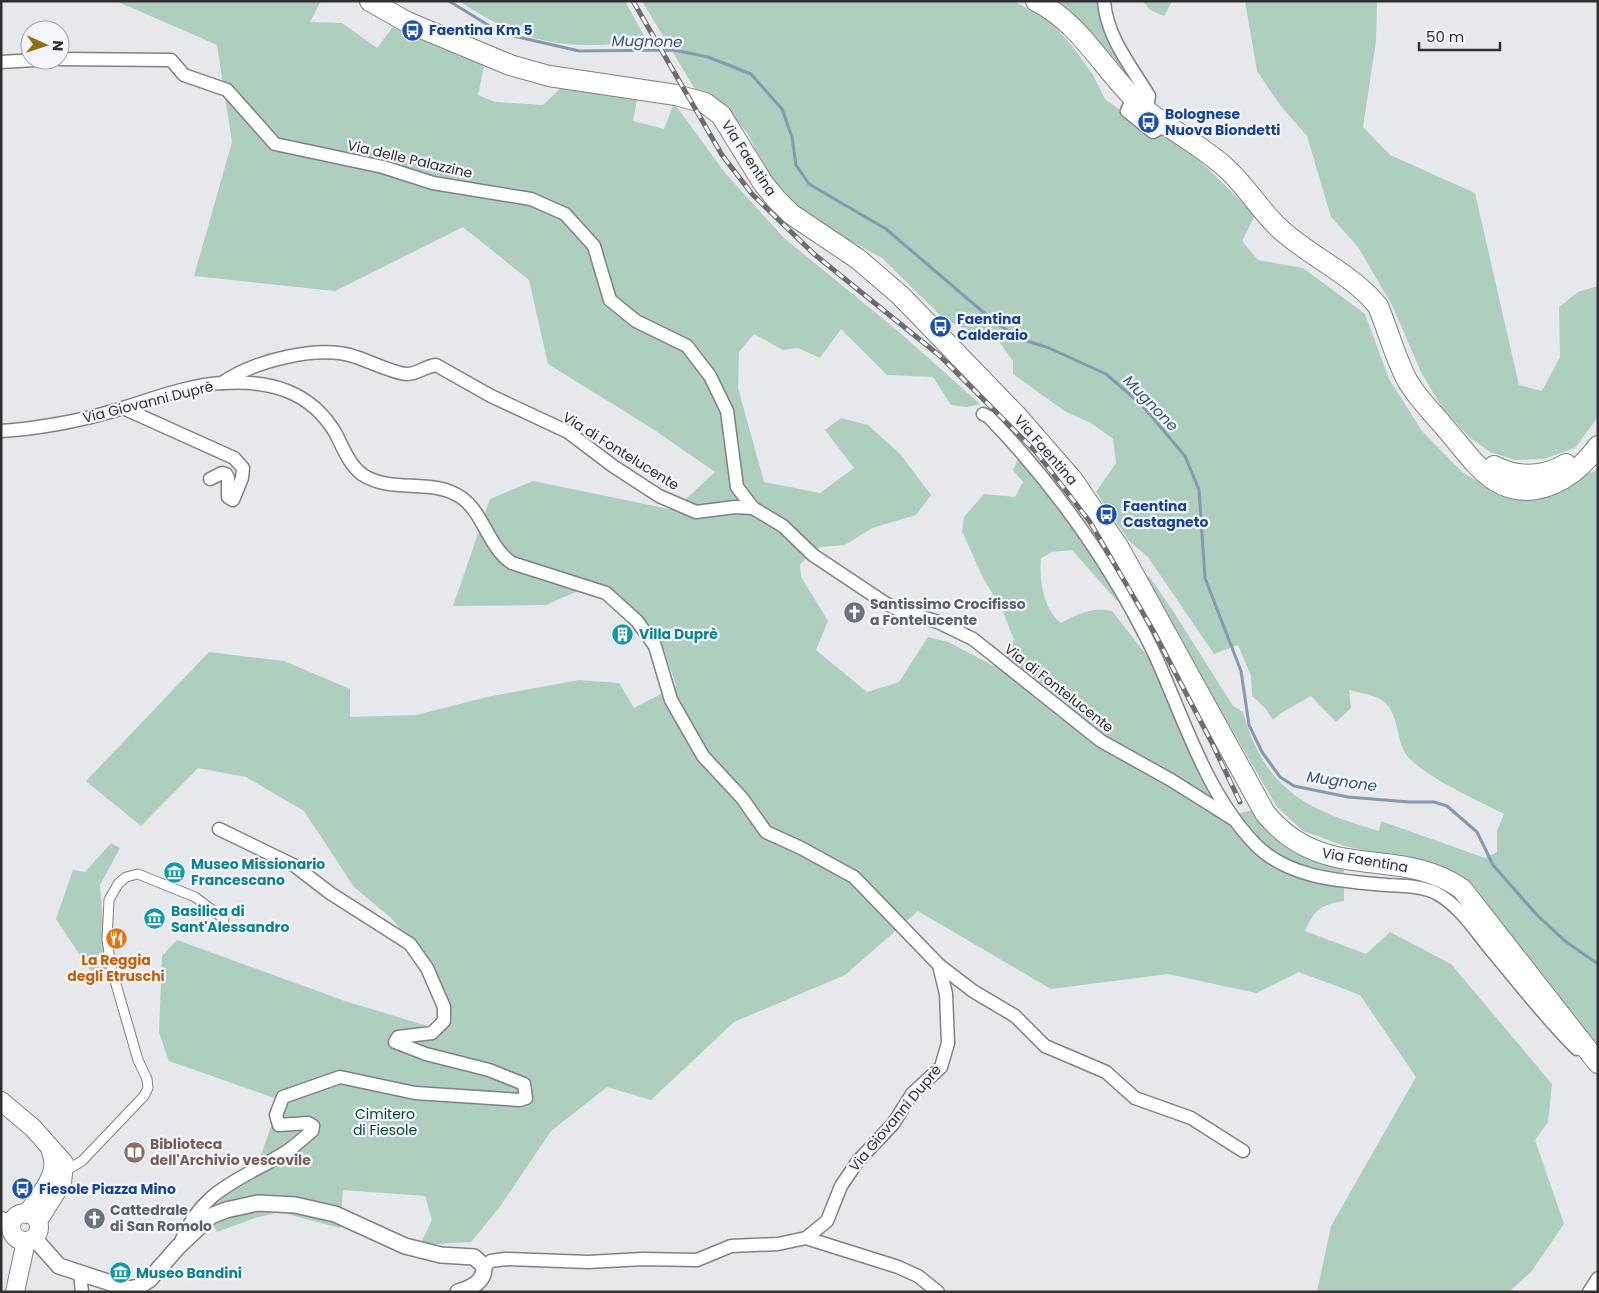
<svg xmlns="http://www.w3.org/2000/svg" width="1599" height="1293" font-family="Poppins,sans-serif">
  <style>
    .green { fill: #aecebe }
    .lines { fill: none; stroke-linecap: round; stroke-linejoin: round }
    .stream { stroke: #859ab1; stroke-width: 3 }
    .pedestrian-casing { stroke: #808185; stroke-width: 11 }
    .minor-casing { stroke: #808185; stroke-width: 15 }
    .tertiary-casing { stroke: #808185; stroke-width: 18 }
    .secondary-casing { stroke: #808185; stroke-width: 20 }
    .primary-casing { stroke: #808185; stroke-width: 22 }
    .pedestrian { stroke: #fff; stroke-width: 9 }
    .minor { stroke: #fff; stroke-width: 12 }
    .tertiary { stroke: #fff; stroke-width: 15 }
    .secondary { stroke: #fff; stroke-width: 18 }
    .primary { stroke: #fff; stroke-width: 20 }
    .rail-casing { stroke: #6d6d70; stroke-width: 5 }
    .rail { stroke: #f4f5fa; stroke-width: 3; stroke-dasharray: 9; stroke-linecap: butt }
    .labels { text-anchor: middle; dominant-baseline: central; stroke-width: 4.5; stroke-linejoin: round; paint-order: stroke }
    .transit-label { font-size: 14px; font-weight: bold; fill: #164399; stroke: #f4f5fa; text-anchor: start }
    .street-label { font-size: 14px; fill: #303032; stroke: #f4f5fa }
    .worship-label { font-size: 14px; font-weight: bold; fill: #5b616d; stroke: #f4f5fa; text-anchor: start }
    .culture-label { font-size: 14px; font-weight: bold; fill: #0d838f; stroke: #f4f5fa; text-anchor: start }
    .food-label { font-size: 14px; font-weight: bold; fill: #c56008; stroke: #f4f5fa }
    .park-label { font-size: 14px; fill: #064630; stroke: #f4f5fa }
    .education-label { font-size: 14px; font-weight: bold; fill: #785e54; stroke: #f4f5fa; text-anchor: start }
    .water-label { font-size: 15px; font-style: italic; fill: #335579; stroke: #f4f5fa }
  </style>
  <rect width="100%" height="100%" fill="#e7e8ec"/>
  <g class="green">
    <path d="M116 1H321L310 22 342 23 377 48 393 27 484 66 478 95 495 102 543 105 562 87 638 94 633 121 664 129 674 103 725 173 784 238 898 331 980 404 967 407 951 405 933 377 887 375 841 329 820 358 798 348 783 350 754 334 739 352 738 388 764 482 820 493 854 468 825 430 841 418 868 425 900 454 931 495 916 515 872 528 845 545 820 547 800 564 801 577 828 621 816 650 867 692 899 682 928 637 948 642 994 666 1014 640 1002 609 983 578 962 531 964 517 984 494 1015 497 1023 482 1013 470 1019 457 1061 506 1122 597 1117 601 1072 550 1052 552 1041 558C1039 579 1043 609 1061 623 1078 614 1092 607 1112 611L1148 657 1237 814 1253 810C1277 846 1305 856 1344 870V901C1320 905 1315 909 1305 931L1366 954 1390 932 1451 964 1552 1084 1548 1122 1535 1140 1564 1224 1531 1272 1509 1292H1317L1331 1226 1416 1077 1360 995 1299 972 1256 993 1168 974 1051 989 918 911 845 975 734 1022 651 1100 607 1087 551 1131 499 1208 471 1242 420 1245 432 1220 425 1196 343 1190 340 1228 280 1212 255 1218 217 1232 202 1204 261 1155 280 1100 169 1061 159 1033 162 956 177 940 345 1001 444 1031 450 1011 427 960 390 917 354 887 304 811 246 777 198 768 141 826 86 781 209 652 284 661 350 689V717L417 715 487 697 579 680 619 683 634 708 676 686 662 643 641 617 596 583 546 605 453 606 490 499 533 481 674 510 715 472 653 429 548 364 529 280 463 227 335 291 194 276 232 142 217 45Z"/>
    <path d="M459 1H625L648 43C621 43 593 47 566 44 526 40 492 23 459 1Z"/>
    <path d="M642 1H1014L1051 22 1073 47 1093 75 1105 99 1149 132 1168 137 1202 163 1255 215 1242 241 1258 260 1303 268 1365 314 1389 379 1422 431 1462 472 1501 495 1544 493 1595 471 1598 467V1049L1440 867 1345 846 1303 831 1277 807 1190 658 1147 577 1149 576 1175 614 1233 706 1243 712C1265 790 1306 810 1379 831L1381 821 1485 858 1497 852V831L1504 814C1477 800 1429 779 1408 757 1404 752 1400 743 1399 736 1391 699 1385 698 1349 690L1351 708 1336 722 1311 696 1281 713 1273 720 1265 708 1252 696 1251 676 1238 645 1214 654 1148 557 1129 541 1096 492 1116 463 1113 439 1091 423 1066 412 1013 374V361L995 336 968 330 945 320 882 258 811 219 789 201 763 165 748 134 725 107 696 91Z"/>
    <polygon points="1058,1 1101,1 1143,93 1115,71 1099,40"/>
    <polygon points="1143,1 1172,1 1164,16 1150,10"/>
    <polygon points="1245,1 1377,1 1376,41 1363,127 1390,155 1475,193 1519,385 1542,391 1560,357 1559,307 1578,292 1598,286 1598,417 1575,448 1544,459 1515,460 1490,452 1469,437 1441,406 1421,372 1392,305 1358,247 1331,217 1307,136 1280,105 1257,71"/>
    <polygon points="111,843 120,848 100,885 106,964 110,977 90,970 56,919 73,870 85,872"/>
  </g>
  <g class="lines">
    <polyline class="stream" points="449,1 501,33 579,51 674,50 708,57 751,74 782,109 792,137 796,165 809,184 886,229 997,324 1024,340 1049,348 1106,374 1142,405 1185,456 1199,490 1205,578 1241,671 1249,725 1262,752 1280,777 1294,786 1348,797 1409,802 1434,802 1447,806 1477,832 1493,865 1537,915 1565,941 1598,964"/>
    <defs>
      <polyline id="pedestrian" points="65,1171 82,1161 144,1096 148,1088 147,1079 138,1060 111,967 107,939 109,900 118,884 126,877 138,874 195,897 224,919"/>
      <g id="minor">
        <path d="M1104 1C1107 38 1131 66 1149 96L1147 110"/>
        <polyline points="60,59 171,60 184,75 227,90 275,144 383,167 433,183 531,199 565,214 594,246 610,300 636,321 687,346 710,376 727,411 737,487 753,508"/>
        <polyline points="1,62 35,60"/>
        <polyline points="1133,98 1127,111 1153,132 1166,125"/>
        <path d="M222 383C254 361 318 344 356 357 369 361 395 374 407 374 417 374 426 366 436 365L491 396 568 432 613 466 659 496 696 512 735 507 753 508 783 526 813 555 885 603 897 609 938 622 973 639 1101 741 1171 780 1233 819"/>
        <polyline points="123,408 234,458 243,468 242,478 233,500 228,497 228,478 226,474 222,473 210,479"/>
        <path d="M983 414 989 417C1056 487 1113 567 1155 655 1184 719 1206 793 1255 844 1289 879 1342 881 1387 885 1404 886 1421 886 1436 893 1457 904 1473 927 1487 945 1517 980 1544 1017 1577 1049"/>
        <path d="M1 431C35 429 80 421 113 411 147 401 186 385 223 383 270 380 311 391 336 434 343 448 350 466 363 475 393 494 433 477 462 498 484 514 488 547 512 563L606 593 637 621 655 646 671 700 703 756 742 798 766 832 801 848 854 877 939 965 946 994 948 1043 941 1067 912 1094 893 1124 858 1161 841 1186 827 1221 806 1238 778 1244 731 1246 697 1260 643 1259 588 1262 505 1259 491 1261 484 1266"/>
        <polyline points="939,965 973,991 1015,1016 1045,1046 1106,1072 1135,1098 1191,1118 1243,1151"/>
        <polyline points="1,1218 13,1222"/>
        <polyline points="806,1238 898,1267 918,1276 938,1292"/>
        <path d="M181 1241C202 1190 238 1181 281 1155 292 1149 302 1139 312 1131L313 1126 308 1123 279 1125 276 1115 283 1097 340 1077 415 1093 520 1100 526 1098 524 1084 489 1070 426 1054 395 1042 398 1037 432 1033 444 1021V1007L427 968 410 944 330 893 295 866 219 829"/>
        <polyline points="80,1274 82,1292"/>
        <polyline points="1589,1292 1598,1278"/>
      </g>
      <path id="tertiary" d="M34 1238 59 1266 129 1289 138 1287 149 1280 178 1247 211 1216 226 1210 258 1203 295 1205 335 1214 405 1246 441 1255 474 1257 484 1266C485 1282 471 1288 458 1292"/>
      <g id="secondary">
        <polyline points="1,1101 33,1128 64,1163 62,1183 38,1221"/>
        <circle cx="25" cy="1227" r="14"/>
        <path d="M27 1214C38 1196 61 1174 51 1152"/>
        <polyline points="15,1292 26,1241"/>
      </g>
      <g id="primary">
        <path d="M370 1 407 22 510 65 549 76 676 95 705 103 721 115 763 183 776 199 791 214 858 259 901 296 1017 416 1072 479 1119 548 1265 813C1323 885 1398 844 1462 889L1598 1063"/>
        <path d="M1036 1C1083 24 1107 77 1146 110 1172 131 1202 146 1226 168 1246 186 1260 210 1279 228 1310 257 1351 273 1378 306 1388 330 1395 357 1407 380 1417 398 1434 414 1447 430 1462 447 1475 467 1494 480 1533 505 1575 478 1598 446"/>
        <path d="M1494 466C1516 478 1544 478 1566 464"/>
      </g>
    </defs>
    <use href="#pedestrian" class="pedestrian-casing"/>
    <use href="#minor" class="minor-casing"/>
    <use href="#tertiary" class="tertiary-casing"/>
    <use href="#secondary" class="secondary-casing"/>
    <use href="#primary" class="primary-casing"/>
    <use href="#pedestrian" class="pedestrian"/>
    <use href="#minor" class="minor"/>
    <use href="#tertiary" class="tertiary"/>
    <use href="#secondary" class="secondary"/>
    <use href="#primary" class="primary"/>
    <defs>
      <polyline id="rail" points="633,1 722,155 752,194 814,254 940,356 1036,452 1090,522 1154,632 1211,741 1240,802"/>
    </defs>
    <use href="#rail" class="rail-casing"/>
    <use href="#rail" class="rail"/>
  </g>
  <defs>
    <symbol id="bus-disc" viewBox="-11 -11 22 22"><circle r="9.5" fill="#1a4fb4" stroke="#f4f5fa"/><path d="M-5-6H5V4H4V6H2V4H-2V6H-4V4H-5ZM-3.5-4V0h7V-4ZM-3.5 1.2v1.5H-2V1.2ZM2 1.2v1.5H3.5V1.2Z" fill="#fff"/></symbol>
    <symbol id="church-disc" viewBox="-11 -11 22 22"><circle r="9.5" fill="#6b7280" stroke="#f4f5fa"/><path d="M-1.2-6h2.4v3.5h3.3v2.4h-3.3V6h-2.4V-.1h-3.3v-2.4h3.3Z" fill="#fff"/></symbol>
    <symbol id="building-disc" viewBox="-11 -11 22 22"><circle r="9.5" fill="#0f9aa8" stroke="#f4f5fa"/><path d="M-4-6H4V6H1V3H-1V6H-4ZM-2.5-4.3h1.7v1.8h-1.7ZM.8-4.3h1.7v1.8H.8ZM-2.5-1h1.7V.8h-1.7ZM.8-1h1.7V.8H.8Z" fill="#fff"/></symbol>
    <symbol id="museum-disc" viewBox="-11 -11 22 22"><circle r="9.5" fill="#0f9aa8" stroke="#f4f5fa"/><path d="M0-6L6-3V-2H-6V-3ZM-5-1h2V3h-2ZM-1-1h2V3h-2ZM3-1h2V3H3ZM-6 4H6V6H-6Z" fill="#fff"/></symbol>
    <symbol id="restaurant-disc" viewBox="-11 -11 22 22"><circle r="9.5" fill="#e8710a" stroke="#f4f5fa"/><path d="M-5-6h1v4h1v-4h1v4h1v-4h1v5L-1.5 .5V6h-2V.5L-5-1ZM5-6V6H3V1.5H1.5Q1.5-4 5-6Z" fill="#fff"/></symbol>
    <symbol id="library-disc" viewBox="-11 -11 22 22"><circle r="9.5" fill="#8d6e63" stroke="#f4f5fa"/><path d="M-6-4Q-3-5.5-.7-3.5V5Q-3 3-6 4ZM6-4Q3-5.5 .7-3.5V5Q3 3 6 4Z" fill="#fff"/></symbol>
  </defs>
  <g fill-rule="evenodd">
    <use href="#bus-disc" x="400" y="18" width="25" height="25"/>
    <use href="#bus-disc" x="1136" y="110" width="25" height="25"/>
    <use href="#bus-disc" x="928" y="314" width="25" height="25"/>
    <use href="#bus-disc" x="1094" y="502" width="25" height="25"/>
    <use href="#church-disc" x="842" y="600" width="25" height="25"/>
    <use href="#building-disc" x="610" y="622" width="25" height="25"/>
    <use href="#museum-disc" x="162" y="860" width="25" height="25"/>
    <use href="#museum-disc" x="142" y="906" width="25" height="25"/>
    <use href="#restaurant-disc" x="104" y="926" width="25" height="25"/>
    <use href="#library-disc" x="122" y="1140" width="25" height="25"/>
    <use href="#bus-disc" x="10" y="1176" width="25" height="25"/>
    <use href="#church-disc" x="82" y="1206" width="25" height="25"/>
    <use href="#museum-disc" x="108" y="1260" width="25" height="25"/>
  </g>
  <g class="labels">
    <g class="transit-label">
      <text x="429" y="30">Faentina Km 5</text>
      <text x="1165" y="114">Bolognese<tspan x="1165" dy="16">Nuova Biondetti</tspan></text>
      <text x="957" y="319">Faentina<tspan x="957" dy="16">Calderaio</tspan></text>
      <text x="1123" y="506">Faentina<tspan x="1123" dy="16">Castagneto</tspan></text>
      <text x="39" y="1189">Fiesole Piazza Mino</text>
    </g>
    <g class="street-label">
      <text transform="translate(749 158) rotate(57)">Via Faentina</text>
      <text transform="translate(410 159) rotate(13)">Via delle Palazzine</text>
      <text transform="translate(148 402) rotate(-14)">Via Giovanni Duprè</text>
      <text transform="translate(1046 450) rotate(49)">Via Faentina</text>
      <text transform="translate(621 451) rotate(32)">Via di Fontelucente</text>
      <text transform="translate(1059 688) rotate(38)">Via di Fontelucente</text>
      <text transform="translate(1365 860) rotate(10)">Via Faentina</text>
      <text transform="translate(895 1118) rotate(-50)">Via Giovanni Duprè</text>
    </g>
    <g class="worship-label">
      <text x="870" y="604">Santissimo Crocifisso<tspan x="870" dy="16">a Fontelucente</tspan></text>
      <text x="110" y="1210">Cattedrale<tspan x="110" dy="16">di San Romolo</tspan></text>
    </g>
    <g class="culture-label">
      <text x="639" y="634">Villa Duprè</text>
      <text x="191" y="864">Museo Missionario<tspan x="191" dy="16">Francescano</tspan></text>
      <text x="171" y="911">Basilica di<tspan x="171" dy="16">Sant'Alessandro</tspan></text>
      <text x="136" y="1273">Museo Bandini</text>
    </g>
    <g class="food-label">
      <text x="116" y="960">La Reggia<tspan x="116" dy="16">degli Etruschi</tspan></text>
    </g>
    <g class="park-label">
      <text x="385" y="1114">Cimitero<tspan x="385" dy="16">di Fiesole</tspan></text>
    </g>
    <g class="education-label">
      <text x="150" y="1144">Biblioteca<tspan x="150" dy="16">dell'Archivio vescovile</tspan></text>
    </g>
    <g class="water-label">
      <text transform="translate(647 41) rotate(1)">Mugnone</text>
      <text transform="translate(1151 403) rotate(46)">Mugnone</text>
      <text transform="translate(1342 781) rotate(8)">Mugnone</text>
    </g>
  </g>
  <rect width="1599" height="1293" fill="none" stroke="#303032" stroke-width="5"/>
  <g transform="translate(45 45) rotate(93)"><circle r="24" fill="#f4f5fa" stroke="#a6a6aa"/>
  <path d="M0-4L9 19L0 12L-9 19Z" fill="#907015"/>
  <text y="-8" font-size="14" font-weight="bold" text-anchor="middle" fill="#303032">N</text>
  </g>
  <path d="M1419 42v8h81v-8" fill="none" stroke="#303032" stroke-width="2.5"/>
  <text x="1426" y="42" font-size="15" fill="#303032" stroke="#f4f5fa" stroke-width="4" paint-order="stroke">50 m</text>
</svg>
